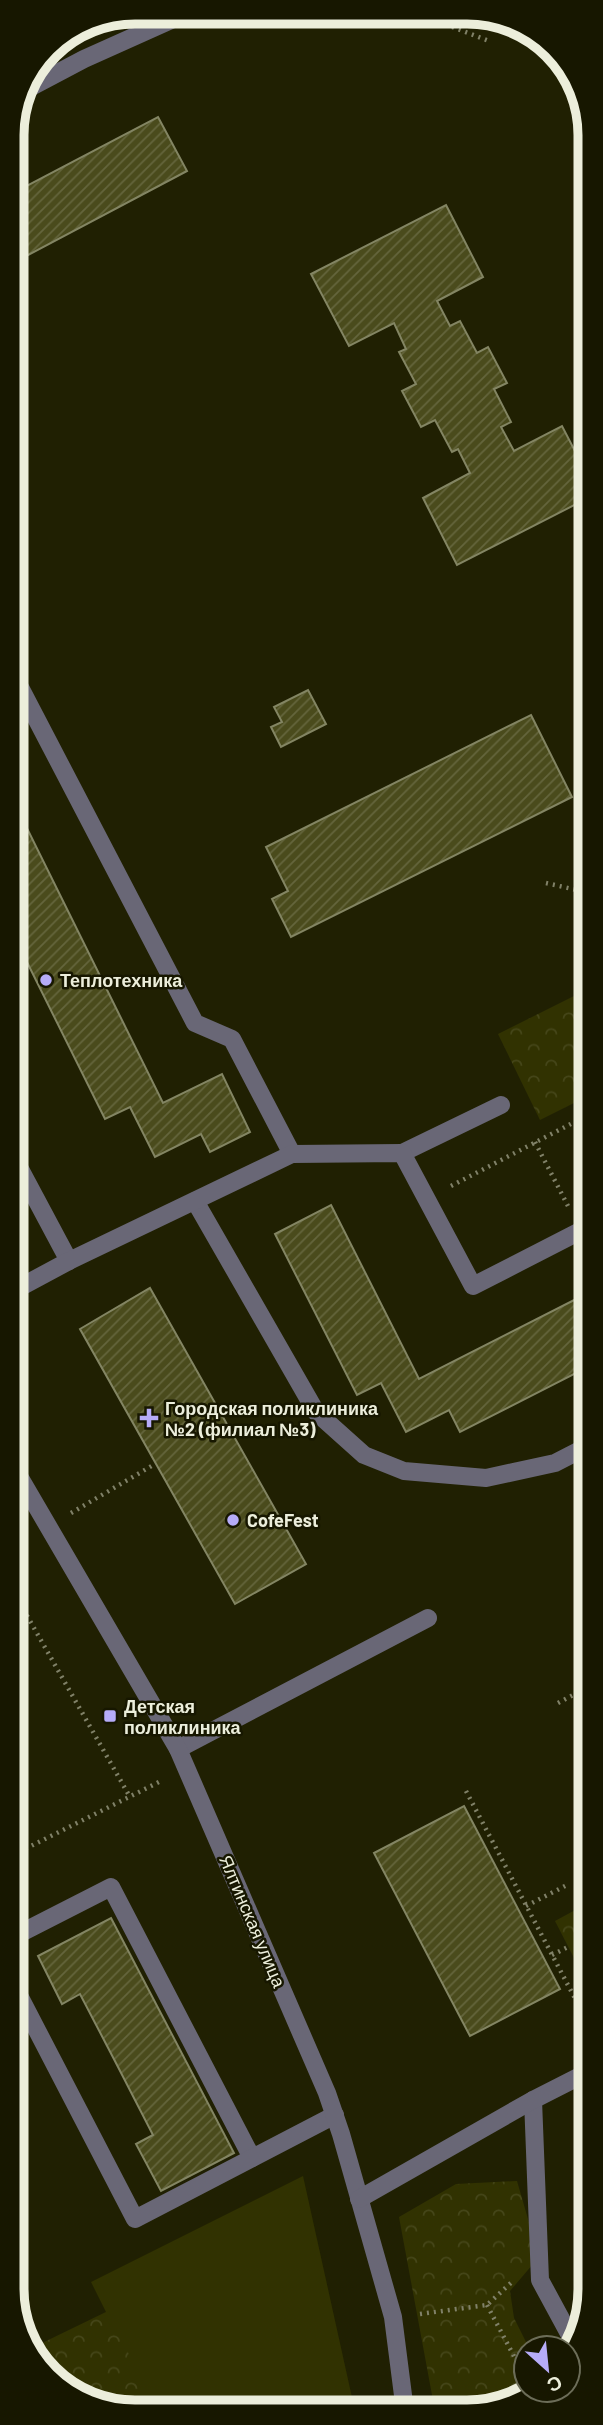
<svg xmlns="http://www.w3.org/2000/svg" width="603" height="2425" font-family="Barlow,sans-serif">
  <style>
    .green { fill: #313201 }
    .park { fill: url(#park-crowns) }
    .building { fill: url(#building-hatch); stroke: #838563; stroke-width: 2 }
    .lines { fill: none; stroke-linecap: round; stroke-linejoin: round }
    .path { stroke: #808168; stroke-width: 4.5; stroke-dasharray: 2 5; stroke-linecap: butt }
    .lane { stroke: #696776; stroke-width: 18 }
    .street { stroke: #696776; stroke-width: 18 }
    .poi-dot { fill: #b6acf8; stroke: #171700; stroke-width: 2.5 }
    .labels { text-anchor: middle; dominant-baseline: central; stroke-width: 5; stroke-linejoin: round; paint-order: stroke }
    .poi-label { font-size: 18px; font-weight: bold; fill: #eceedb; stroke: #171700; text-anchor: start }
    .street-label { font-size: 18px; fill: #eceedb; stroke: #171700 }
    .rim { fill: none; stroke: #eceedb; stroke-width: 9 }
  </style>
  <defs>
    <pattern id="park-crowns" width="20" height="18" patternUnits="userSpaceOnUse" patternTransform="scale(1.75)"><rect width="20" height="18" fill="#313201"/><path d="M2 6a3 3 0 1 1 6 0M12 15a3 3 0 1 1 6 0" fill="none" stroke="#454619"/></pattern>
    <pattern id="building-hatch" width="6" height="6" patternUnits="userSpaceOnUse" patternTransform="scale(1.75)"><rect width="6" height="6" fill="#4a4b1c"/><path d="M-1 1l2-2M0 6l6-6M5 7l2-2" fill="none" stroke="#64653c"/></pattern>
  </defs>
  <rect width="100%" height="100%" fill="#202002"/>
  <polygon class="green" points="303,2176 355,2411 155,2410 91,2282"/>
  <g class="park">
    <polygon points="590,988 590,1095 540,1120 498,1034"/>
    <polygon points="590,1902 590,1989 555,1921"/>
    <polygon points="517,2181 539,2257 510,2291 514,2318 529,2348 526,2348 526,2389 484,2412 435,2411 399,2217 456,2184"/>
    <polygon points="108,2311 156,2410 111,2410 53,2377 38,2345"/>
  </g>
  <g class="building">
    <polygon points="158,117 187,171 13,263 13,193"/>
    <polygon points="446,205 483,277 437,301 450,326 460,321 477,353 488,347 507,383 494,389 511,422 501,427 514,451 562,426 590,480 590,497 457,565 423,498 470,473 458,449 452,452 435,420 421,427 402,391 416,384 399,352 406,349 394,323 349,346 311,274"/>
    <polygon points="308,690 326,724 281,747 271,727 282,722 274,707"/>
    <polygon points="531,715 572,797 291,937 272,899 288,891 266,847"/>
    <polygon points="13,800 163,1103 222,1074 250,1132 210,1152 201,1134 155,1157 130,1107 105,1119 13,934"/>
    <polygon points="331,1205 419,1379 590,1292 590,1366 460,1432 449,1410 406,1432 381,1383 357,1395 275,1234"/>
    <polygon points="150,1288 306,1564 235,1604 80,1329"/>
    <polygon points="464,1806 560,1989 470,2036 374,1853"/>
    <polygon points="111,1918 234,2153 161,2191 136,2144 153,2135 117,2065 80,1994 62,2004 38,1956"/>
    <polygon points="13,2239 24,2260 13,2265"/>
  </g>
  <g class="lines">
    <g class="path">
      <polyline points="426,17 489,41"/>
      <polyline points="546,883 590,893"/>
      <polyline points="535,1142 569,1208"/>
      <polyline points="451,1186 590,1114"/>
      <polyline points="71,1513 155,1464"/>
      <polyline points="13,1546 24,1539"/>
      <polyline points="13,1591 130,1797"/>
      <polyline points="558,1703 590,1686"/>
      <polyline points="466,1791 590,2027"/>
      <polyline points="13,1855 163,1780"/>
      <polyline points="526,1906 567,1885"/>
      <polyline points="552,1955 568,1947"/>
      <polyline points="487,2305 526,2379"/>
      <polyline points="420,2314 487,2305 513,2281"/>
    </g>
    <g class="lane">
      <polyline points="31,87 84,59 171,20"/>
      <polyline points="13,674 195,1023 232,1039 292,1154"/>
      <polyline points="402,1153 501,1105"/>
      <polyline points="13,1156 69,1261"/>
      <polyline points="195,1201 316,1412 364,1455 404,1471 486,1478 555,1463 590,1445"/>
      <polyline points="13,1291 69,1261 292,1154 402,1153 473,1286 590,1226"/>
      <polyline points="178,1749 428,1618"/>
      <polyline points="13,1937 111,1887 252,2158"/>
      <polyline points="13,1984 135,2219 335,2115"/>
      <polyline points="533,2100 540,2280 573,2341"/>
    </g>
    <g class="street">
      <polyline points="13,1466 178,1749 327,2093 341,2134 393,2317 405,2411"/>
      <polyline points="359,2199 533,2100 590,2071"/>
    </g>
  </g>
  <g class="poi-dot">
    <circle cx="46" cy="980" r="7"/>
    <path d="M145.5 1407.5h7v7h7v7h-7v7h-7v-7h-7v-7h7z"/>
    <circle cx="233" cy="1520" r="7"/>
    <rect x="103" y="1709" width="14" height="14" rx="3.5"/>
  </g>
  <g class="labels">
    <g class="poi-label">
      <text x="60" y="980">Теплотехника</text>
      <text x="165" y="1408">Городская поликлиника<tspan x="165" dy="21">№2 (филиал №3)</tspan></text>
      <text x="247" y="1520">CofeFest</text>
      <text x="124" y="1706">Детская<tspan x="124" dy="21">поликлиника</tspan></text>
    </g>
    <g class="street-label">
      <text transform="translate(253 1921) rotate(67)">Ялтинская улица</text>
    </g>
  </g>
  <path d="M0 0H603V2425H0ZM135 24H467A111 111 0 0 1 578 135V2289A111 111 0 0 1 467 2400H135A111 111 0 0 1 24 2289V135A111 111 0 0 1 135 24Z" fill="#171700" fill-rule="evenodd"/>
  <path class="rim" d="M135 24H467A111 111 0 0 1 578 135V2289A111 111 0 0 1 467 2400H135A111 111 0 0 1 24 2289V135A111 111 0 0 1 135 24Z"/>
  <g transform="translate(547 2369) rotate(153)"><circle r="33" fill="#171700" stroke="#6c6d58" stroke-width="2"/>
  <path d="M0-5L12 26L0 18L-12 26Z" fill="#b6acf8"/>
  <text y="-10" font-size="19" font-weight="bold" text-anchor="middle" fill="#eceedb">С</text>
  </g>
</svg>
